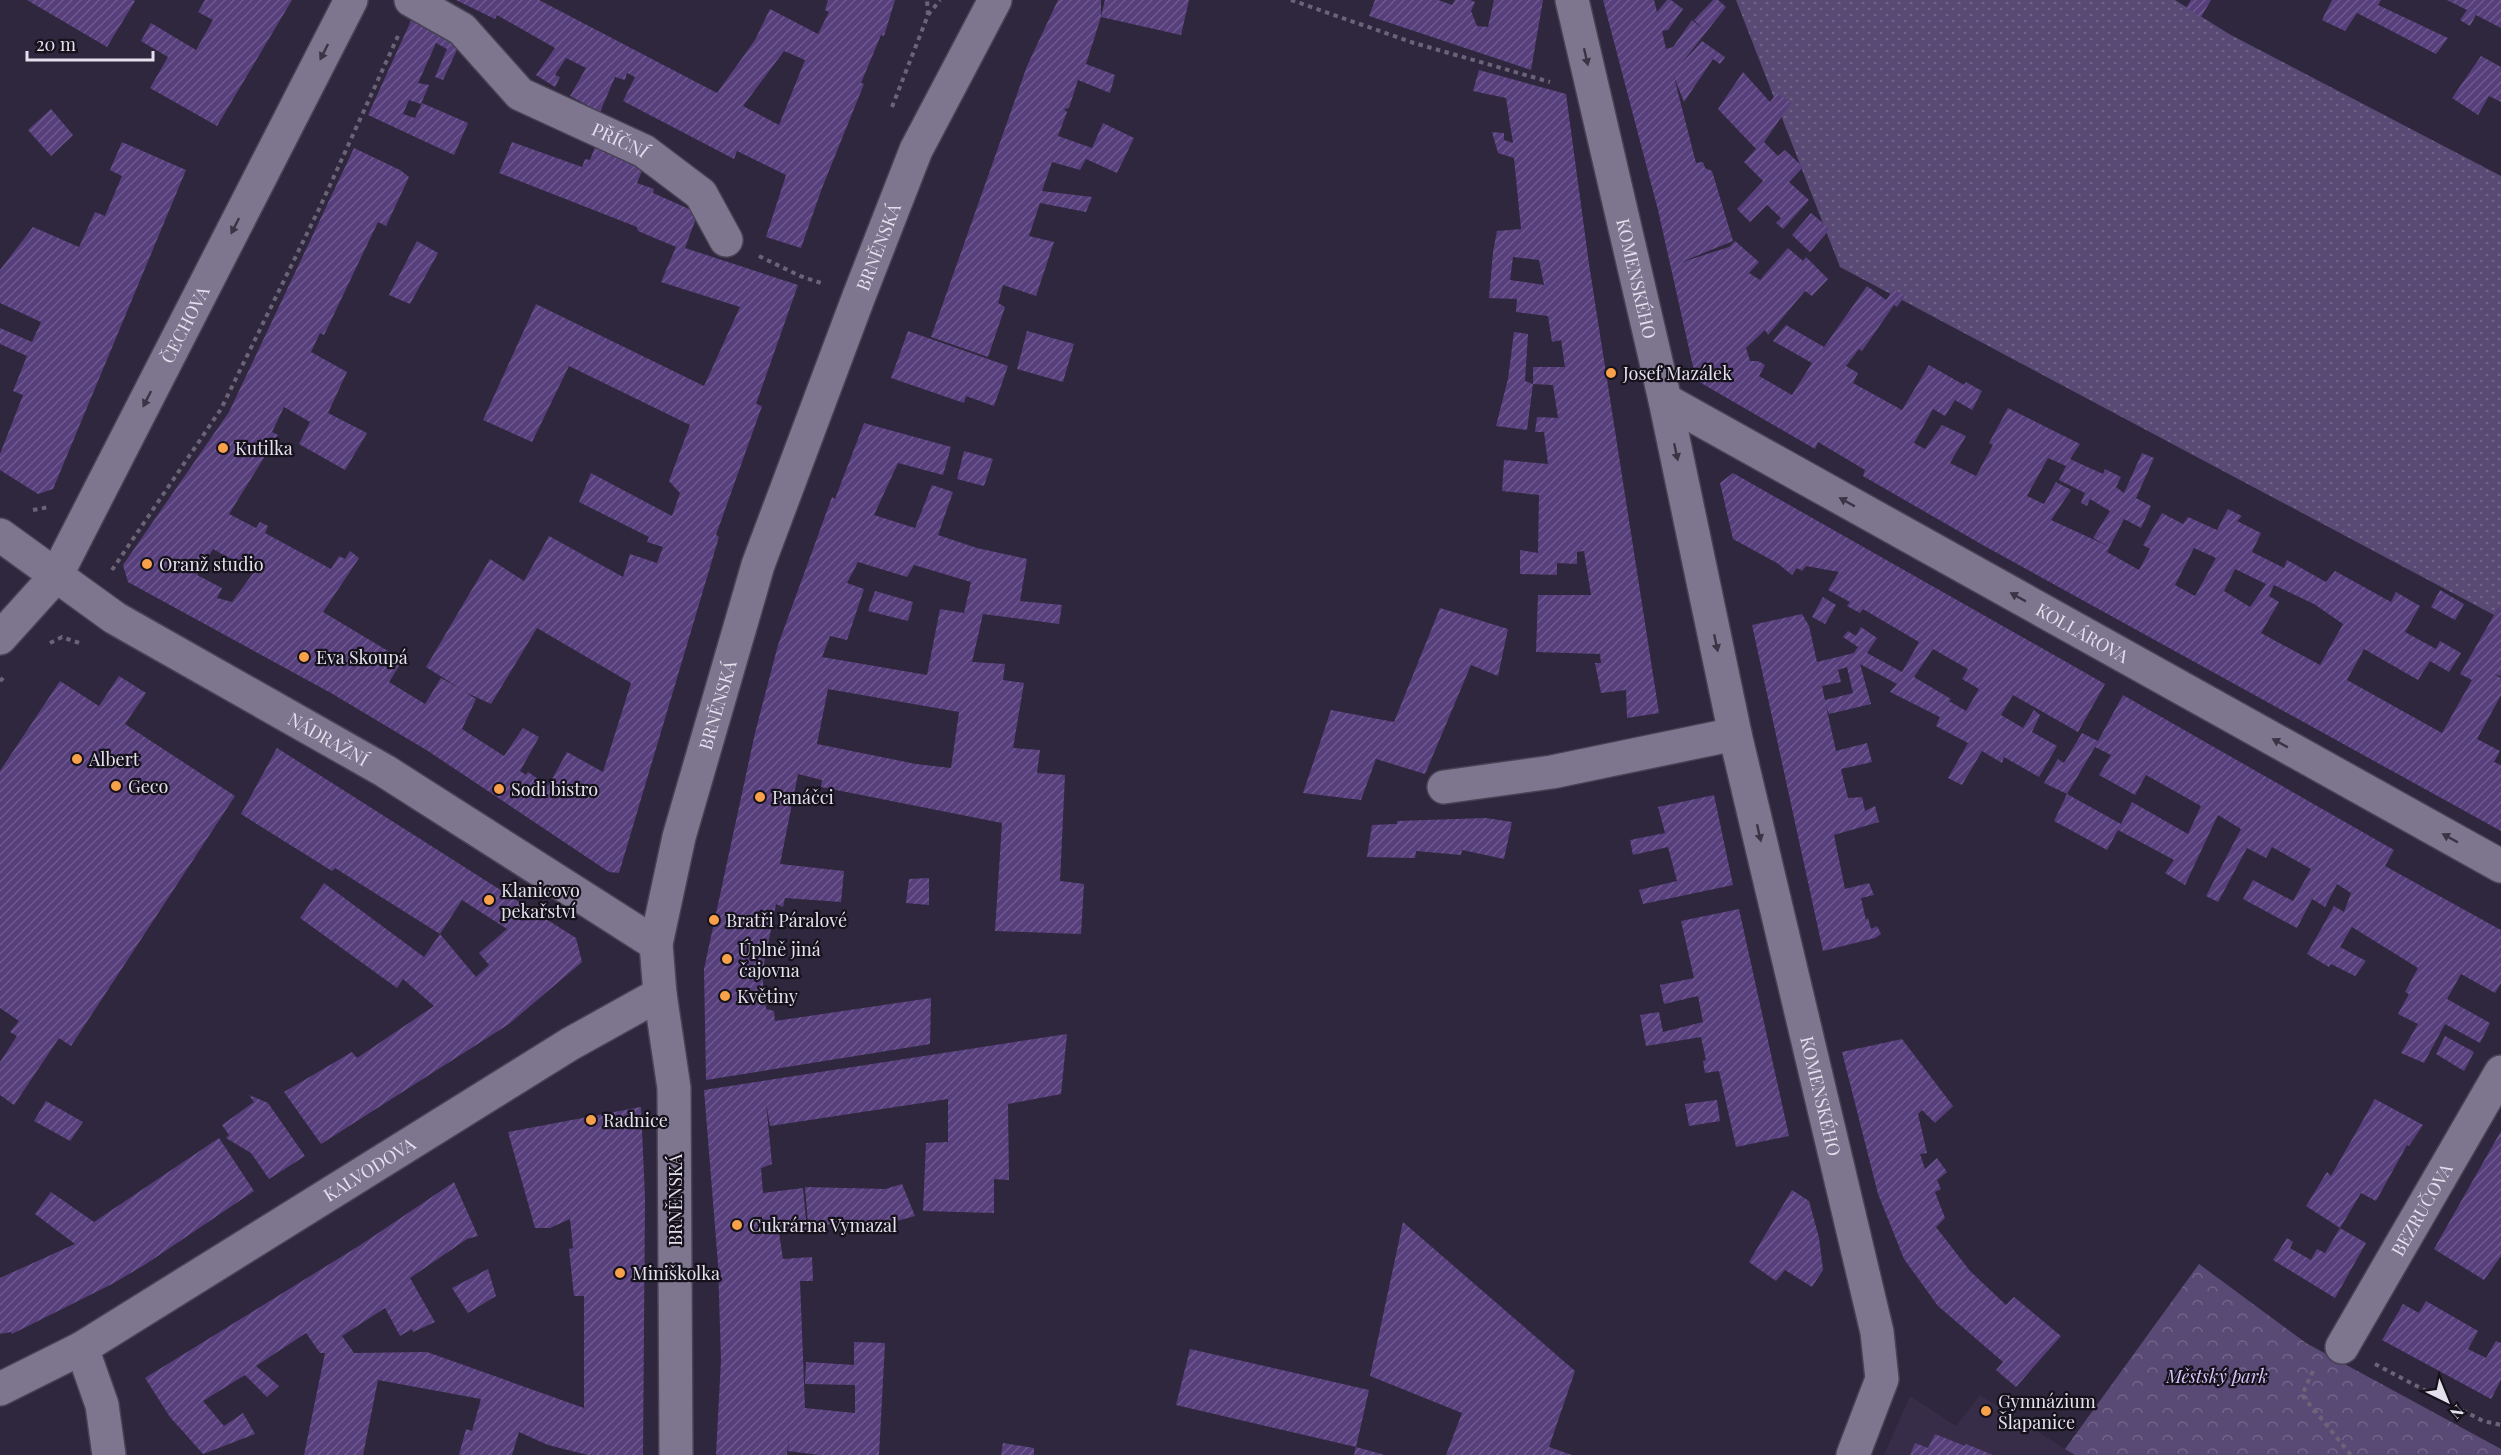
<svg xmlns="http://www.w3.org/2000/svg" width="2501" height="1455" font-family="'Playfair Display',serif">
  <style>
    .built { fill: #372d49 }
    .park { fill: url(#park-crowns) }
    .garden { fill: url(#garden-dots) }
    .building { fill: url(#building-hatch); fill-rule: evenodd }
    .lines { fill: none; stroke-linecap: round; stroke-linejoin: round }
    .street-casing { stroke: #484254; stroke-width: 36 }
    .secondary-casing { stroke: #484254; stroke-width: 36 }
    .path { stroke: #6b6477; stroke-width: 4; stroke-dasharray: 4.5 4.5; stroke-linecap: butt }
    .street { stroke: #7e758f; stroke-width: 33 }
    .secondary { stroke: #7e758f; stroke-width: 33 }
    .oneway { fill: #3a3544 }
    .poi-dot { fill: #f7a14a; stroke: #16121c; stroke-width: 2 }
    .labels { text-anchor: middle; dominant-baseline: central; stroke-width: 4.5; stroke-linejoin: round; paint-order: stroke }
    .street-label { font-size: 18px; fill: #e5e0ee; stroke: #16121c }
    .poi-label { font-size: 18px; fill: #e5e0ee; stroke: #16121c; text-anchor: start }
    .park-label { font-size: 18px; font-style: italic; fill: #d8c5fd; stroke: #16121c }
  </style>
  <defs>
    <pattern id="park-crowns" width="20" height="18" patternUnits="userSpaceOnUse" patternTransform="scale(1.5)"><rect width="20" height="18" fill="#594a75"/><path d="M2 6a3 3 0 1 1 6 0M12 15a3 3 0 1 1 6 0" fill="none" stroke="#716489"/></pattern>
    <pattern id="garden-dots" width="8" height="8" patternUnits="userSpaceOnUse" patternTransform="scale(1.5)"><rect width="8" height="8" fill="#594a75"/><path d="M2 2h.1M6 6h.1" fill="none" stroke="#716489" stroke-width="1.8" stroke-linecap="round"/></pattern>
    <pattern id="building-hatch" width="6" height="6" patternUnits="userSpaceOnUse" patternTransform="scale(1.5)"><rect width="6" height="6" fill="#573f7c"/><path d="M-1 1l2-2M0 6l6-6M5 7l2-2" fill="none" stroke="#6f5a8f"/></pattern>
  </defs>
  <rect width="100%" height="100%" fill="#2f273d"/>
  <polygon class="built" points="1980,1395 2075,1455 1884,1455 1910,1396 1956,1426"/>
  <polygon class="park" points="2199,1264 2306,1343 2501,1449 2501,1455 2075,1455 2065,1449"/>
  <polygon class="garden" points="1736,0 2175,0 2229,34 2501,176 2501,603 2494,615 1840,267"/>
  <g class="building">
    <polygon points="27,0 133,0 135,1 107,47"/>
    <polygon points="205,0 292,0 217,126 150,88 168,57 141,41 151,23 196,50 213,20 198,12"/>
    <path d="M456 0H539L717 93 755 40 770 9 818 34 829 12 825 10 828 0H895L884 36 881 35 861 83 864 84 822 188 801 248 766 237 786 175 737 151 734 159 623 101 635 77 627 73 625 80 615 77 600 112 570 96 586 68 566 58 555 75 560 77 555 87 536 75 555 48 497 15 495 19ZM784 51 805 60 779 125 743 106Z"/>
    <polygon points="1058,0 1101,0 1101,17 1105,0 1189,0 1181,35 1101,17 1086,64 1115,75 1110,93 1078,80 1069,108 1064,109 1067,112 1058,136 1092,148 1103,123 1134,138 1117,173 1086,159 1080,170 1052,162 1042,191 1092,197 1086,212 1040,203 1029,236 1054,242 1036,296 1003,285 998,303 1005,307 988,357 931,337 1027,66"/>
    <polygon points="1375,0 1438,0 1452,5 1455,0 1470,0 1475,2 1471,11 1477,26 1488,27 1494,0 1543,0 1531,70 1369,16"/>
    <path d="M1603 0H1654L1657 12 1667 0H1671L1683 9 1668 30 1662 31 1666 49 1673 47 1692 20 1704 30 1694 20 1713 0H1718L1726 7 1681 64 1702 41 1725 57 1720 64 1713 59 1684 102 1674 77 1696 163 1703 162 1705 168 1712 171 1733 241 1679 263 1729 247 1735 241 1759 262 1749 273 1760 280 1788 248 1803 261 1806 257 1828 279 1812 296 1805 291 1768 335 1765 330 1746 348 1750 361H1758L1765 365 1759 376 1792 395 1812 363 1773 341 1786 325 1824 347 1867 286 1886 300 1894 289 1905 296 1897 307 1894 305 1862 351 1859 349 1846 366 1858 373 1853 383 1902 410 1929 365 1964 385 1966 382 1982 391 1972 410 1955 400 1945 416 1933 409 1914 443 1925 449 1942 425 1966 436 1950 463 1976 476 1993 445 1989 443 2008 408 2080 444 2070 459 2103 474 2105 469 2121 477 2116 487 2124 493 2142 453 2154 458 2136 498 2151 506 2141 528 2124 519 2107 552 2139 570 2150 549 2143 545 2162 513 2183 524 2188 517 2217 530 2228 509 2242 516 2237 521 2261 533 2252 552 2284 568 2287 560 2326 582 2335 571 2391 602 2396 592 2420 606 2405 632 2436 649 2440 641 2461 653 2449 672 2430 661 2418 680 2364 649 2347 680 2442 733 2472 680 2460 674 2501 603V676L2494 674 2501 678V695L2477 739 2500 751 2494 762 2501 765V831L1981 544 1863 476 1865 470 1818 442 1815 449 1696 380 1658 210ZM2048 458 2066 466 2059 480 2085 493 2081 503 2087 506 2090 499 2110 511 2093 538 2110 547 2051 520 2071 490 2056 482 2044 504 2027 496ZM2194 548 2216 558 2195 596 2175 585ZM2235 569 2266 584 2250 607 2224 591ZM2274 585 2314 604 2343 624 2320 665 2261 633 2279 602 2269 596Z"/>
    <polygon points="2191,0 2211,0 2201,17 2186,8"/>
    <polygon points="2332,0 2381,0 2378,5 2448,38 2436,54 2357,13 2345,31 2322,20"/>
    <polygon points="2447,0 2501,0 2501,28 2476,15 2470,26 2460,20 2467,10"/>
    <polygon points="415,12 461,41 443,80 435,77 447,49 436,43 418,83 429,85 421,104 409,100 403,114 415,118 422,103 468,123 454,155 368,115"/>
    <polygon points="2481,56 2501,67 2501,102 2489,96 2478,115 2452,98"/>
    <path d="M1479 70 1566 94 1589 264 1659 713 1627 718 1626 690 1601 693 1595 663H1601L1600 654 1536 652 1538 595H1591L1584 551 1577 552V564L1557 563V575L1520 574V550L1538 553 1539 495 1502 491 1504 460 1548 464 1544 432H1535L1537 417 1558 418 1553 385 1533 384V367H1565L1561 340 1552 342 1548 316 1516 312 1517 299 1489 298 1493 252 1497 231 1521 229 1514 158 1498 153 1492 132 1504 133V140L1513 143 1506 98 1473 91ZM1513 257 1539 260 1544 285 1510 280Z"/>
    <polygon points="1743,72 1770,102 1777,93 1791,103 1764,142 1778,156 1785,150 1803,167 1789,182 1809,200 1783,229 1776,223 1781,218 1767,205 1750,222 1737,209 1763,181 1744,162 1756,149 1718,109"/>
    <polygon points="51,109 73,135 51,156 28,130"/>
    <polygon points="122,142 186,170 53,489 38,494 0,470 0,454 23,395 13,391 27,356 0,344 0,328 32,342 41,322 0,303 0,270 33,227 79,247 95,212 105,216 122,176 110,170"/>
    <path d="M512 142 582 167 585 159 590 160 595 147 607 153 611 145 646 161 637 183 654 189 653 193 698 213 685 248 798 285 756 404 762 406 716 535 719 537 619 873 609 872 428 751 331 693 128 582 123 565 229 412 354 148 400 170 409 177 386 226 378 222 324 335 320 333 311 352 347 372 328 413 367 433 345 470 299 444 310 422 284 407 272 432 278 435 229 514 256 528 260 522 268 526 265 533 331 569 339 556 345 559 350 551 359 558 323 612 403 660 389 682 425 704 441 678 461 689 426 667 490 559 524 581 549 536 623 577 630 554 657 563 663 547 647 542 649 537 579 502 591 473 672 516 680 493 669 481 690 425 569 366 532 442 483 420 536 304 704 386 740 307 661 282 676 247 638 231 637 227 499 173ZM213 549 254 572 232 602 217 598 222 588 197 575ZM537 628 631 683 603 772 567 752 548 786 528 772 526 775 520 771 539 737 523 728 504 756 462 729 476 699 465 692 491 704Z"/>
    <polygon points="1811,213 1830,229 1810,252 1792,235"/>
    <polygon points="417,241 438,253 410,304 389,295"/>
    <polygon points="908,331 1008,366 994,406 966,396 964,403 891,378"/>
    <polygon points="1027,331 1074,344 1063,382 1017,369"/>
    <polygon points="1514,332 1528,334 1525,381 1533,384 1527,430 1496,426 1508,379"/>
    <path d="M864 423 951 447 943 475 898 463 874 515 915 528 932 485 953 492 938 535 977 548 1027 559 1020 601 1062 605 1059 624 983 614 972 662 1005 664 1003 680 1024 683 1013 748 1040 750 1037 773 1065 775 1060 881 1084 884 1081 934 995 931 1002 823 821 787 822 780 798 774 780 864 844 871 841 902 785 898 783 907 776 904 762 974 766 1009 774 1011 775 1021 931 998 930 1044 706 1080 704 969 755 733 778 645 832 497 835 499ZM858 562 907 577 914 565 971 582 964 613 940 609 927 675 822 657 830 636 847 640 864 589 847 583ZM828 689 959 712 951 768 916 764 817 744Z"/>
    <polygon points="964,451 993,459 984,486 957,479"/>
    <path d="M1733 473 2105 684 2078 732 2013 695 2001 715 2023 728 2034 710 2040 715 2032 732 2057 746 2039 777 2004 757 2002 763 1982 751 1962 785 1948 778 1968 743 1936 726 1940 717 1890 692 1897 684 1860 664 1871 704 1829 714 1826 706 1836 751 1867 743 1872 762 1841 769 1848 798 1862 797 1865 811 1875 806 1879 822 1834 835 1845 889 1869 883 1874 895 1861 898 1866 920 1868 918 1871 929 1877 926 1881 934 1875 938 1823 951 1752 625 1802 614 1809 626 1817 662 1854 653 1858 647 1843 637 1848 631 1856 636 1861 627 1877 638 1867 653 1902 672 1919 642 1863 609 1860 613 1847 606 1850 602 1828 590 1839 572 1806 566 1802 571 1797 568 1792 575 1777 563 1733 539 1720 483ZM1933 649 1968 669 1962 679 1979 689 1966 711 1949 701 1951 699 1914 677ZM1847 667 1853 693 1825 700 1822 686 1841 682 1838 670Z"/>
    <polygon points="2440,590 2464,604 2455,620 2431,607"/>
    <polygon points="875,591 913,602 908,621 868,611"/>
    <polygon points="1823,597 1836,605 1825,624 1812,617"/>
    <polygon points="1440,608 1508,629 1498,676 1471,665 1425,774 1376,759 1361,800 1303,793 1331,710 1394,722"/>
    <polygon points="119,676 146,693 125,724 235,796 71,1046 59,1038 14,1105 0,1095 0,1062 17,1036 10,1032 19,1021 0,1008 0,771 60,681 99,706"/>
    <path d="M2123 695 2394 850 2385 866 2501 930V983L2495 993 2461 974 2447 999 2490 1023 2480 1043 2445 1024 2424 1063 2401 1053 2418 1024 2398 1014 2409 994 2405 992 2418 968 2352 927 2340 947 2366 961 2355 976 2331 964 2335 956 2329 967 2307 954 2334 906 2344 912 2351 893 2337 884 2325 907 2312 899 2297 928 2243 899 2253 880 2293 901 2311 869 2272 847 2266 858 2247 848 2218 902 2206 896 2241 829 2218 815 2185 885 2165 873 2174 860 2118 830 2107 850 2054 821 2067 794 2044 783 2058 759 2064 763 2082 733 2098 741ZM2095 747 2111 755 2099 775 2135 795 2146 775 2201 806 2188 834 2132 802 2121 824 2067 794Z"/>
    <polygon points="277,748 576,938 582,962 509,1024 321,1144 284,1092 352,1052 357,1058 434,1006 403,979 397,988 300,918 324,883 424,957 440,934 476,977 489,965 479,953 507,929 462,900 440,934 335,868 332,871 241,814"/>
    <polygon points="1714,795 1733,885 1643,904 1639,890 1677,881 1668,847 1633,855 1630,840 1665,833 1658,807"/>
    <polygon points="1486,818 1512,822 1504,859 1462,850 1461,855 1416,851 1415,858 1367,857 1372,825 1397,824 1397,821"/>
    <polygon points="929,878 929,905 906,903 909,879"/>
    <polygon points="1739,909 1789,1136 1736,1147 1719,1071 1705,1073 1703,1061 1706,1060 1701,1037 1646,1046 1640,1015 1659,1012 1663,1032 1703,1022 1698,996 1664,1004 1660,985 1694,978 1681,921"/>
    <polygon points="1067,1034 1061,1094 1008,1104 1009,1180 994,1179 994,1213 923,1211 926,1143 948,1142 948,1099 770,1126 766,1102 772,1164 761,1168 763,1193 803,1188 807,1231 779,1233 783,1259 812,1257 813,1281 800,1281 805,1408 855,1413 855,1385 805,1384 806,1362 854,1365 854,1342 885,1343 879,1455 819,1455 788,1451 789,1434 787,1455 716,1455 721,1360 718,1264 704,1090"/>
    <polygon points="2445,1036 2474,1052 2464,1071 2436,1054"/>
    <polygon points="1902,1039 1953,1106 1935,1123 1922,1110 1918,1114 1927,1153 1920,1154 1925,1169 1937,1158 1947,1172 1937,1180 1941,1189 1935,1192 1945,1218 1936,1227 1970,1271 2006,1305 2014,1297 2061,1336 2016,1387 1996,1370 2003,1362 1938,1306 1904,1259 1878,1194 1842,1052"/>
    <polygon points="249,1095 268,1103 305,1156 269,1179 251,1153 226,1138 229,1135 222,1125 254,1102"/>
    <polygon points="2375,1099 2423,1125 2409,1146 2407,1145 2376,1201 2361,1193 2340,1228 2306,1206 2327,1172 2331,1176"/>
    <polygon points="1717,1100 1720,1121 1689,1126 1685,1104"/>
    <polygon points="46,1101 83,1122 70,1141 34,1121"/>
    <polygon points="641,1107 645,1199 643,1455 588,1455 548,1445 519,1432 512,1455 459,1455 466,1429 472,1431 481,1399 378,1380 363,1455 304,1455 325,1353 320,1353 306,1333 256,1366 279,1386 267,1397 245,1375 203,1401 224,1426 243,1413 255,1434 203,1454 170,1417 145,1378 362,1244 454,1182 478,1236 467,1239 410,1278 435,1322 413,1332 412,1329 400,1336 385,1308 342,1336 354,1353 427,1352 584,1408 584,1296 574,1296 569,1249 573,1248 570,1219 550,1228 535,1228 508,1132"/>
    <polygon points="2501,1131 2501,1256 2484,1280 2434,1249"/>
    <polygon points="219,1138 254,1191 146,1264 112,1284 12,1334 11,1332 0,1334 0,1278 75,1244 35,1214 51,1192 94,1222"/>
    <polygon points="902,1184 915,1216 893,1222 891,1226 808,1224 805,1187 885,1189"/>
    <polygon points="1792,1190 1809,1201 1819,1238 1823,1270 1812,1287 1785,1270 1776,1281 1749,1262"/>
    <polygon points="1403,1222 1575,1371 1549,1447 1572,1455 1446,1455 1462,1413 1370,1376"/>
    <polygon points="2340,1228 2366,1243 2335,1298 2273,1260 2287,1238 2293,1242 2290,1248 2311,1260 2317,1249 2325,1253"/>
    <polygon points="488,1269 496,1296 468,1313 452,1288"/>
    <polygon points="2426,1301 2478,1331 2468,1349 2486,1358 2496,1341 2501,1343 2501,1380 2491,1399 2382,1340 2403,1304 2419,1313"/>
    <polygon points="1190,1349 1369,1390 1356,1447 1385,1455 1354,1455 1356,1447 1176,1405"/>
    <polygon points="1935,1434 1965,1446 1966,1444 1993,1455 1910,1455 1915,1443 1928,1448"/>
    <polygon points="1003,1443 1034,1448 1034,1455 1001,1455"/>
  </g>
  <g class="lines">
    <defs>
      <g id="street">
        <path id="s1" d="M411 0 462 29 520 94 644 151 701 194 726 240"/>
        <path id="s2" d="M1572 0 1665 400 1735 734 1877 1332 1882 1379 1853 1455"/>
        <path id="s3" d="M1665 400 2501 866"/>
        <polyline points="1444,787 1552,772 1735,734"/>
        <path id="s4" d="M2342 1347 2501 1072"/>
        <polyline points="82,1348 102,1405 109,1455"/>
        <path id="s5" d="M0 1389 82 1348 570 1044 660 994"/>
      </g>
      <g id="secondary">
        <path id="s6" d="M0 535 115 618 385 771 656 944"/>
        <path id="s7" d="M0 638 56 576 351 0"/>
        <path id="s8" d="M676 1455 674 1088 660 994 656 944 679 837 758 565 859 296 916 150 995 0"/>
      </g>
    </defs>
    <use href="#street" class="street-casing"/>
    <use href="#secondary" class="secondary-casing"/>
    <g class="path">
      <polyline points="1291,0 1414,43 1550,82"/>
      <polyline points="928,15 940,0"/>
      <polyline points="892,107 928,15 927,0"/>
      <polyline points="759,256 800,276 824,284"/>
      <polyline points="33,510 49,507"/>
      <polyline points="112,570 221,409 320,207 398,36"/>
      <polyline points="50,643 62,637 82,644"/>
      <polyline points="0,681 6,675"/>
      <polyline points="2375,1364 2483,1421 2501,1425"/>
      <polyline points="2313,1371 2302,1395 2351,1455"/>
    </g>
    <use href="#street" class="street"/>
    <use href="#secondary" class="secondary"/>
  </g>
  <defs><path id="oneway-solid" d="M-6-.8H1V-3.2L6.5 0L1 3.2V.8H-6Z" transform="scale(1.5)"/></defs>
  <g class="oneway">
    <use href="#oneway-solid" transform="translate(324 52) rotate(117)"/>
    <use href="#oneway-solid" transform="translate(1586 57) rotate(77)"/>
    <use href="#oneway-solid" transform="translate(235 226) rotate(117)"/>
    <use href="#oneway-solid" transform="translate(147 399) rotate(117)"/>
    <use href="#oneway-solid" transform="translate(1676 452) rotate(78)"/>
    <use href="#oneway-solid" transform="translate(1847 502) rotate(-151)"/>
    <use href="#oneway-solid" transform="translate(2018 597) rotate(-151)"/>
    <use href="#oneway-solid" transform="translate(1716 643) rotate(78)"/>
    <use href="#oneway-solid" transform="translate(2280 743) rotate(-151)"/>
    <use href="#oneway-solid" transform="translate(1759 833) rotate(77)"/>
    <use href="#oneway-solid" transform="translate(2450 838) rotate(-151)"/>
  </g>
  <g class="poi-dot">
    <circle cx="1611" cy="373" r="6"/>
    <circle cx="223" cy="448" r="6"/>
    <circle cx="147" cy="564" r="6"/>
    <circle cx="304" cy="657" r="6"/>
    <circle cx="77" cy="759" r="6"/>
    <circle cx="116" cy="786" r="6"/>
    <circle cx="499" cy="789" r="6"/>
    <circle cx="760" cy="797" r="6"/>
    <circle cx="489" cy="900" r="6"/>
    <circle cx="714" cy="920" r="6"/>
    <circle cx="727" cy="959" r="6"/>
    <circle cx="725" cy="996" r="6"/>
    <circle cx="591" cy="1120" r="6"/>
    <circle cx="737" cy="1225" r="6"/>
    <circle cx="620" cy="1273" r="6"/>
    <circle cx="1986" cy="1411" r="6"/>
  </g>
  <g class="labels">
    <g class="street-label">
      <text stroke="none"><textPath href="#s1" startOffset="256">PŘÍČNÍ</textPath></text>
      <text stroke="none"><textPath href="#s8" startOffset="1245">BRNĚNSKÁ</textPath></text>
      <text stroke="none"><textPath href="#s2" startOffset="286">KOMENSKÉHO</textPath></text>
      <text stroke="none"><textPath href="#s7" startOffset="366">ČECHOVA</textPath></text>
      <text stroke="none"><textPath href="#s3" startOffset="478">KOLLÁROVA</textPath></text>
      <text stroke="none"><textPath href="#s8" startOffset="759">BRNĚNSKÁ</textPath></text>
      <text stroke="none"><textPath href="#s6" startOffset="387">NÁDRAŽNÍ</textPath></text>
      <text stroke="none"><textPath href="#s2" startOffset="1124">KOMENSKÉHO</textPath></text>
      <text stroke="none"><textPath href="#s5" startOffset="430">KALVODOVA</textPath></text>
      <text transform="translate(675 1200) rotate(-90)">BRNĚNSKÁ</text>
      <text stroke="none"><textPath href="#s4" startOffset="159">BEZRUČOVA</textPath></text>
    </g>
    <g class="poi-label">
      <text x="1623" y="373">Josef Mazálek</text>
      <text x="235" y="448">Kutilka</text>
      <text x="159" y="564">Oranž studio</text>
      <text x="316" y="657">Eva Skoupá</text>
      <text x="89" y="759">Albert</text>
      <text x="128" y="786">Geco</text>
      <text x="511" y="789">Sodi bistro</text>
      <text x="772" y="797">Panáčci</text>
      <text x="501" y="890">Klanicovo<tspan x="501" dy="21">pekařství</tspan></text>
      <text x="726" y="920">Bratři Páralové</text>
      <text x="739" y="949">Úplně jiná<tspan x="739" dy="21">čajovna</tspan></text>
      <text x="737" y="996">Květiny</text>
      <text x="603" y="1120">Radnice</text>
      <text x="749" y="1225">Cukrárna Vymazal</text>
      <text x="632" y="1273">Miniškolka</text>
      <text x="1998" y="1401">Gymnázium<tspan x="1998" dy="21">Šlapanice</tspan></text>
    </g>
    <g class="park-label">
      <text x="2217" y="1376">Městský park</text>
    </g>
  </g>
  <g transform="translate(2447 1401) rotate(137)" stroke="#16121c" stroke-width="4.5" paint-order="stroke">
  <path d="M0-4.5L10 22L0 15L-10 22Z" fill="#e5e0ee"/>
  <text y="-9" font-size="16" font-weight="bold" text-anchor="middle" fill="#e5e0ee">N</text>
  </g>
  <path d="M27 51v9h126v-9" fill="none" stroke="#e5e0ee" stroke-width="3"/>
  <text x="36" y="51" font-size="18" fill="#e5e0ee" stroke="#16121c" stroke-width="4.5" paint-order="stroke">20 m</text>
</svg>
